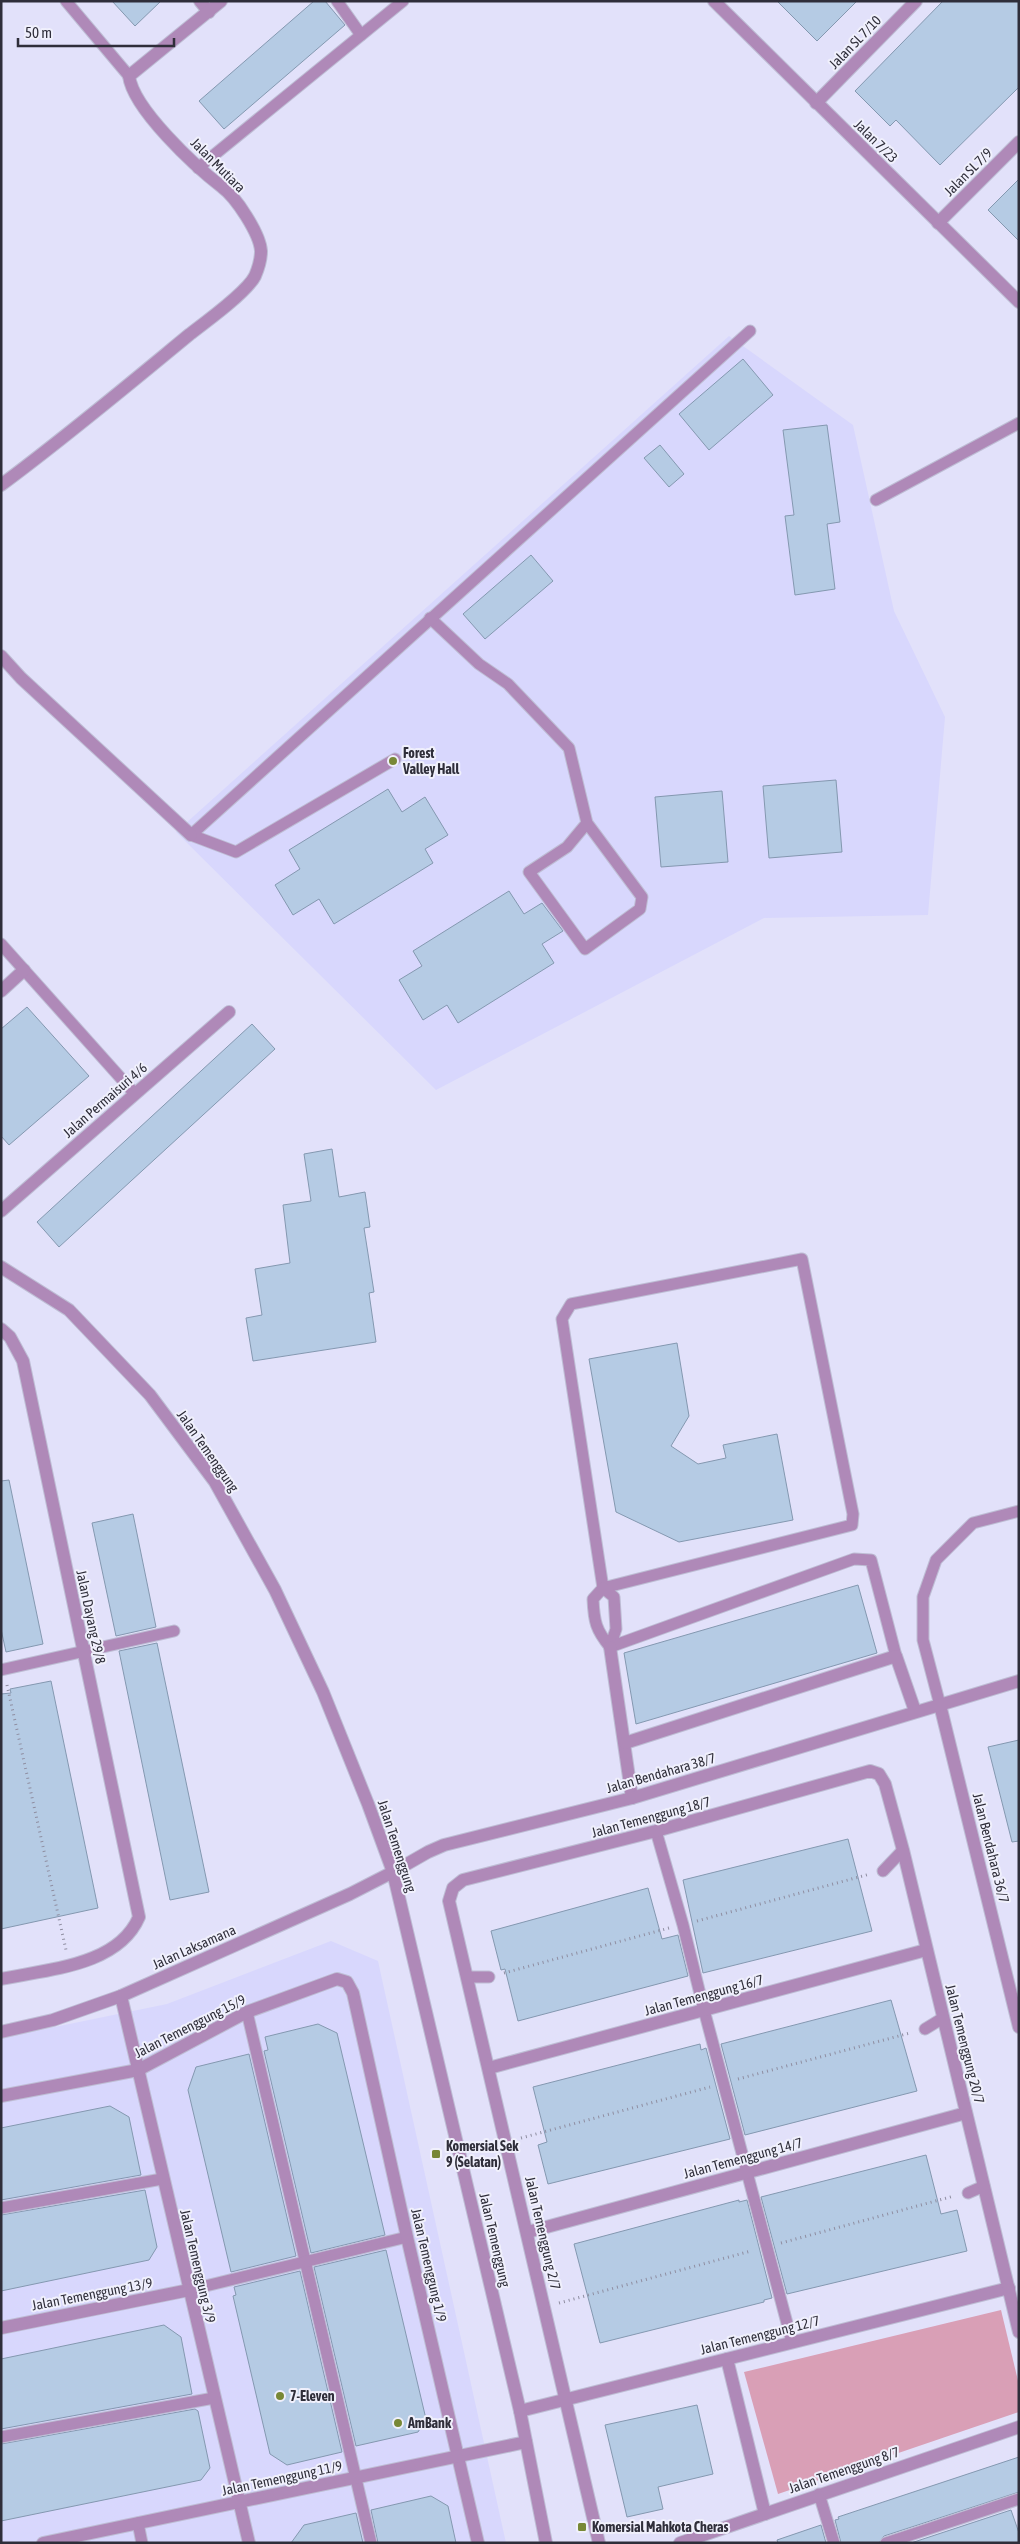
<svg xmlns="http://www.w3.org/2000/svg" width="1020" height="2544" font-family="'Asap Condensed',sans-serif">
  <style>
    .built { fill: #d8d7fd }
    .green { fill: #d99fb6 }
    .building { fill: #b5cbe4; stroke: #8498b0 }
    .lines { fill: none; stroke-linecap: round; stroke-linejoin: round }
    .service-casing { stroke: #bebdd4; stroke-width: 13 }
    .minor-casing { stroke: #bebdd4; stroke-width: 14 }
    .tertiary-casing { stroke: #bebdd4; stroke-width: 14 }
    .path { stroke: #8f8ea1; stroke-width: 3; stroke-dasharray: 1 4; stroke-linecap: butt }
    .service { stroke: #af89b8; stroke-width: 11 }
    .minor { stroke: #af89b8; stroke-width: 12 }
    .tertiary { stroke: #af89b8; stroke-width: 12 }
    .poi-dot { fill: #788836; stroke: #f0f0fc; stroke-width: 2 }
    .labels { text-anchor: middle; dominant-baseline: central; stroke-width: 4; stroke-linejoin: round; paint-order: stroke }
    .street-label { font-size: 14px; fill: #2f2e3a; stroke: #f0f0fc }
    .poi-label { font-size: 14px; font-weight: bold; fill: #2f2e3a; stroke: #f0f0fc; text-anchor: start }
  </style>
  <rect width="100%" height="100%" fill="#e2e1fa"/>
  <g class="built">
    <polygon points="729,336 853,425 894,611 945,717 928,915 764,918 436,1090 176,832"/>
    <polygon points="331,1941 378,1961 506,2543 1,2543 1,2038 167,2004"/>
  </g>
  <polygon class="green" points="1001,2310 1019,2385 1019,2412 778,2494 744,2372"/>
  <g class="building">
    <polygon points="112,1 161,1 135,26"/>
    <polygon points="314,1 325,1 345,25 224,129 199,101"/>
    <polygon points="777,1 857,1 817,41"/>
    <polygon points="943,1 1019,1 1019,87 940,165 896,120 890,126 855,91"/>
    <polygon points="1019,179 1019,241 988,210"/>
    <polygon points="743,359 773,395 709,450 679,414"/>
    <polygon points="827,425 840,522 827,524 835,589 795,595 785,516 794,515 783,430"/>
    <polygon points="660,445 684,474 669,487 644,458"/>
    <polygon points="531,555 553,581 485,639 463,614"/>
    <polygon points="836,780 842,852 769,858 763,786"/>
    <polygon points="388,789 402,812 425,797 448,835 425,849 433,863 334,924 319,899 293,915 275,885 300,869 289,850"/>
    <polygon points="722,791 728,862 661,867 655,797"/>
    <polygon points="509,891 524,914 542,903 563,931 542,944 554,963 458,1023 447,1005 423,1020 399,980 422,966 413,951"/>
    <polygon points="27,1007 89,1076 9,1145 1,1136 1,1029"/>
    <polygon points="252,1024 275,1049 59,1247 37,1222"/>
    <polygon points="332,1149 339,1197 365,1192 370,1227 364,1228 374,1292 369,1293 376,1342 253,1361 246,1318 262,1315 255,1269 290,1263 283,1205 311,1201 304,1154"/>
    <polygon points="677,1343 689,1416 671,1446 698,1464 726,1458 723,1445 777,1434 793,1520 679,1542 616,1512 589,1359"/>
    <polygon points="9,1480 43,1644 6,1652 1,1629 1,1481"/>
    <polygon points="133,1514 156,1627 116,1636 92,1523"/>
    <polygon points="858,1585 877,1653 636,1724 624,1653"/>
    <polygon points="157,1643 209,1892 170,1900 119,1651"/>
    <polygon points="51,1681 98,1908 1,1929 1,1694 11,1693 10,1689"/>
    <polygon points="1019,1740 1019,1841 1012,1842 988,1747"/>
    <polygon points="848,1839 872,1931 703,1973 683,1880"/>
    <polygon points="648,1888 662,1939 678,1935 688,1976 518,2021 505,1969 501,1970 491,1931"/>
    <polygon points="891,2000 917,2091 745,2135 721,2044"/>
    <polygon points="318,2024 337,2033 385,2235 311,2253 264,2051 268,2050 265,2037"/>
    <polygon points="700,2044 701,2050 706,2048 730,2139 548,2184 538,2145 547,2142 533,2087"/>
    <polygon points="249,2054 296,2256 231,2272 188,2090 196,2067"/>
    <polygon points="110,2106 129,2117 141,2175 1,2200 1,2128"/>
    <polygon points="926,2155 941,2214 957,2210 967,2251 787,2294 761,2197"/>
    <polygon points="145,2190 157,2247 149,2260 1,2291 1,2215"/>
    <polygon points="739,2200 739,2202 747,2200 772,2298 764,2300 764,2302 600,2343 574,2244"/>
    <polygon points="386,2250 426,2419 418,2432 356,2446 314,2267"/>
    <polygon points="300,2271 342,2452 287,2465 270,2454 233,2296 236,2295 234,2287"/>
    <polygon points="164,2325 181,2337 192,2394 1,2429 1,2359"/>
    <polygon points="697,2405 713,2474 658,2487 663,2509 627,2517 605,2425"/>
    <polygon points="195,2409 198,2411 210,2468 201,2480 1,2521 1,2444"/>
    <polygon points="1019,2457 1019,2492 884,2536 879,2543 841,2543 835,2520 839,2519 838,2517"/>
    <polygon points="431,2496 448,2506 456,2543 378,2543 371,2510"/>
    <polygon points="1011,2510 1019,2533 1019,2543 911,2543"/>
    <polygon points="356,2513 363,2543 291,2543 304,2525"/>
    <polygon points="821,2525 826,2543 778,2543 777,2540"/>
  </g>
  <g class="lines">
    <defs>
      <g id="service">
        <polyline points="66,1 129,76"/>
        <polyline points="337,1 361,35"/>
        <polyline points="198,168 403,1"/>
        <polyline points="876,500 1019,423"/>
        <polyline points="430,618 479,664 508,684 569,748 587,823 642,897 640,909 585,949 529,872 567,847 587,823"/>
        <polyline points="395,759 236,852 191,835 750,331"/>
        <polyline points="1,944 135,1094"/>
        <polygon points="802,1259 853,1514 852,1525 603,1588 562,1319 571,1304"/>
        <path d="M603 1588 614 1597 616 1629 610 1647C596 1630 594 1622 593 1599Z"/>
        <polyline points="610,1647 854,1559 871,1560 896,1656"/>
        <polyline points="1,1670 174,1631"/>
        <polyline points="940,1705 923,1640 923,1597 936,1560 973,1523 1019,1511"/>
        <polyline points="656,1831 683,1925 704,2010 792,2342"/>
        <polyline points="883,1871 903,1850"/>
        <polyline points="467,1977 489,1977"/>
        <polyline points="247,2012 371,2543"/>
        <polyline points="925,2029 943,2018"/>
        <polyline points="968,2193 984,2186"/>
        <polyline points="1,2208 162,2179"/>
        <polyline points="189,2290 407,2237"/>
        <polyline points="1,2437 214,2398"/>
        <polyline points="819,2494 834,2543"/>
        <polyline points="138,2523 142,2543"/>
        <polyline points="886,2543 1019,2499"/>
      </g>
      <g id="minor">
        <polyline points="200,1 209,12"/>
        <polyline points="714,1 1019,302"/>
        <polyline points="816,103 916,1"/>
        <polyline points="938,223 1019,142"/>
        <path d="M1 485C66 437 128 385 190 334 206 322 247 292 255 276 258 269 261 259 261 251 260 234 236 197 222 187 196 167 133 109 129 76L221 1"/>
        <polyline points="1,656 21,678 191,835"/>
        <polyline points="1,991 24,970"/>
        <polyline points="1,1211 229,1012"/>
        <path d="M1 1329 10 1337 23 1361 139 1917C118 1966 48 1969 1 1979"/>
        <polyline points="610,1647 632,1798"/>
        <polyline points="940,1705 1019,2027"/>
        <polyline points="625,1743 896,1656 915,1711"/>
        <polyline points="393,1872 428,1852 444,1845 632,1798 1019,1681"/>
        <polyline points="121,1996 249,2543"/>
        <polyline points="489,2068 926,1950"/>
        <polyline points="1,2096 138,2070 247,2012 337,1979 347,1982 353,1993 407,2237 478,2543"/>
        <polyline points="528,2232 966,2113"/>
        <polyline points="1,2328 189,2290"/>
        <polyline points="727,2359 765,2514"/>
        <polyline points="520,2411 1009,2288"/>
        <polyline points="43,2543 526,2442"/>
        <polyline points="599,2543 449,1901 453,1888 463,1880 656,1831 870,1771 879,1774 885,1784 903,1850 1019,2332"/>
        <polyline points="680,2543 1019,2427"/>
      </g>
      <g id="tertiary">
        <polyline points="1,1267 69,1310 150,1395 215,1482 275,1590 323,1692 368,1804 393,1872 520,2411 546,2543"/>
        <polyline points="1,2032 53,2020 121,1996 350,1894 393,1872"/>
      </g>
    </defs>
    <use href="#service" class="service-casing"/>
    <use href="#minor" class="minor-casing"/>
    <use href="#tertiary" class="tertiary-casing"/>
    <g class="path">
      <polyline points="7,1685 66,1950"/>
      <polyline points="697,1921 870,1874"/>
      <polyline points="504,1973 669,1928"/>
      <polyline points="738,2079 910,2033"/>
      <polyline points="521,2138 710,2087"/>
      <polyline points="781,2243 954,2196"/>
      <polyline points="559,2303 751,2251"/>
    </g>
    <use href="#service" class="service"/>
    <use href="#minor" class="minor"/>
    <use href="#tertiary" class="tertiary"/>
  </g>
  <g class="poi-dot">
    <circle cx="393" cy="761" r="5"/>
    <rect x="431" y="2149" width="10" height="10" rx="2.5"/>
    <circle cx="280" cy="2396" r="5"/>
    <circle cx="398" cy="2423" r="5"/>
    <rect x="577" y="2522" width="10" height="10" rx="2.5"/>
  </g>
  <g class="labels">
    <g class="street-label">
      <text transform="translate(855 42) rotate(-46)">Jalan SL 7/10</text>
      <text transform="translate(876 141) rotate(44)">Jalan 7/23</text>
      <text transform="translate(218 165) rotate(45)">Jalan Mutiara</text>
      <text transform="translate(968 172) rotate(-45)">Jalan SL 7/9</text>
      <text transform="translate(105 1100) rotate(-41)">Jalan Permaisuri 4/6</text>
      <text transform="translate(208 1451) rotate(55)">Jalan Temenggung</text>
      <text transform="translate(91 1617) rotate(78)">Jalan Dayang 29/8</text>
      <text transform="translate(661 1773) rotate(-16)">Jalan Bendahara 38/7</text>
      <text transform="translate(651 1817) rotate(-15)">Jalan Temenggung 18/7</text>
      <text transform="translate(397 1846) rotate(72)">Jalan Temenggung</text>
      <text transform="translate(991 1848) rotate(76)">Jalan Bendahara 36/7</text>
      <text transform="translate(194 1947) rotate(-24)">Jalan Laksamana</text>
      <text transform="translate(704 1995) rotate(-15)">Jalan Temenggung 16/7</text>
      <text transform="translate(190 2026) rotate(-27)">Jalan Temenggung 15/9</text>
      <text transform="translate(965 2044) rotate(76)">Jalan Temenggung 20/7</text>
      <text transform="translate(743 2158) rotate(-15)">Jalan Temenggung 14/7</text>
      <text transform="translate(543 2233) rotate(77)">Jalan Temenggung 2/7</text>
      <text transform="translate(495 2240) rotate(77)">Jalan Temenggung</text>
      <text transform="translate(429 2265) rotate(77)">Jalan Temenggung 1/9</text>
      <text transform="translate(198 2266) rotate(77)">Jalan Temenggung 3/9</text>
      <text transform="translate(92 2294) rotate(-11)">Jalan Temenggung 13/9</text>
      <text transform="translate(760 2335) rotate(-14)">Jalan Temenggung 12/7</text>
      <text transform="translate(844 2470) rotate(-19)">Jalan Temenggung 8/7</text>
      <text transform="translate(282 2478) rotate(-12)">Jalan Temenggung 11/9</text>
    </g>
    <g class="poi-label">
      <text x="403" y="753">Forest<tspan x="403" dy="16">Valley Hall</tspan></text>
      <text x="446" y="2146">Komersial Sek<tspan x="446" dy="16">9 (Selatan)</tspan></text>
      <text x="290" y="2396">7-Eleven</text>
      <text x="408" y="2423">AmBank</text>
      <text x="592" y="2527">Komersial Mahkota Cheras</text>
    </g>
  </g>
  <rect width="1020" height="2544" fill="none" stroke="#2f2e3a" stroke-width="5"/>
  <path d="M18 38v8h156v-8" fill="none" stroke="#2f2e3a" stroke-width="2.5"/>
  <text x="25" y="38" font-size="15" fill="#2f2e3a" stroke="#f0f0fc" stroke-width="4" paint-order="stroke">50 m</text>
</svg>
